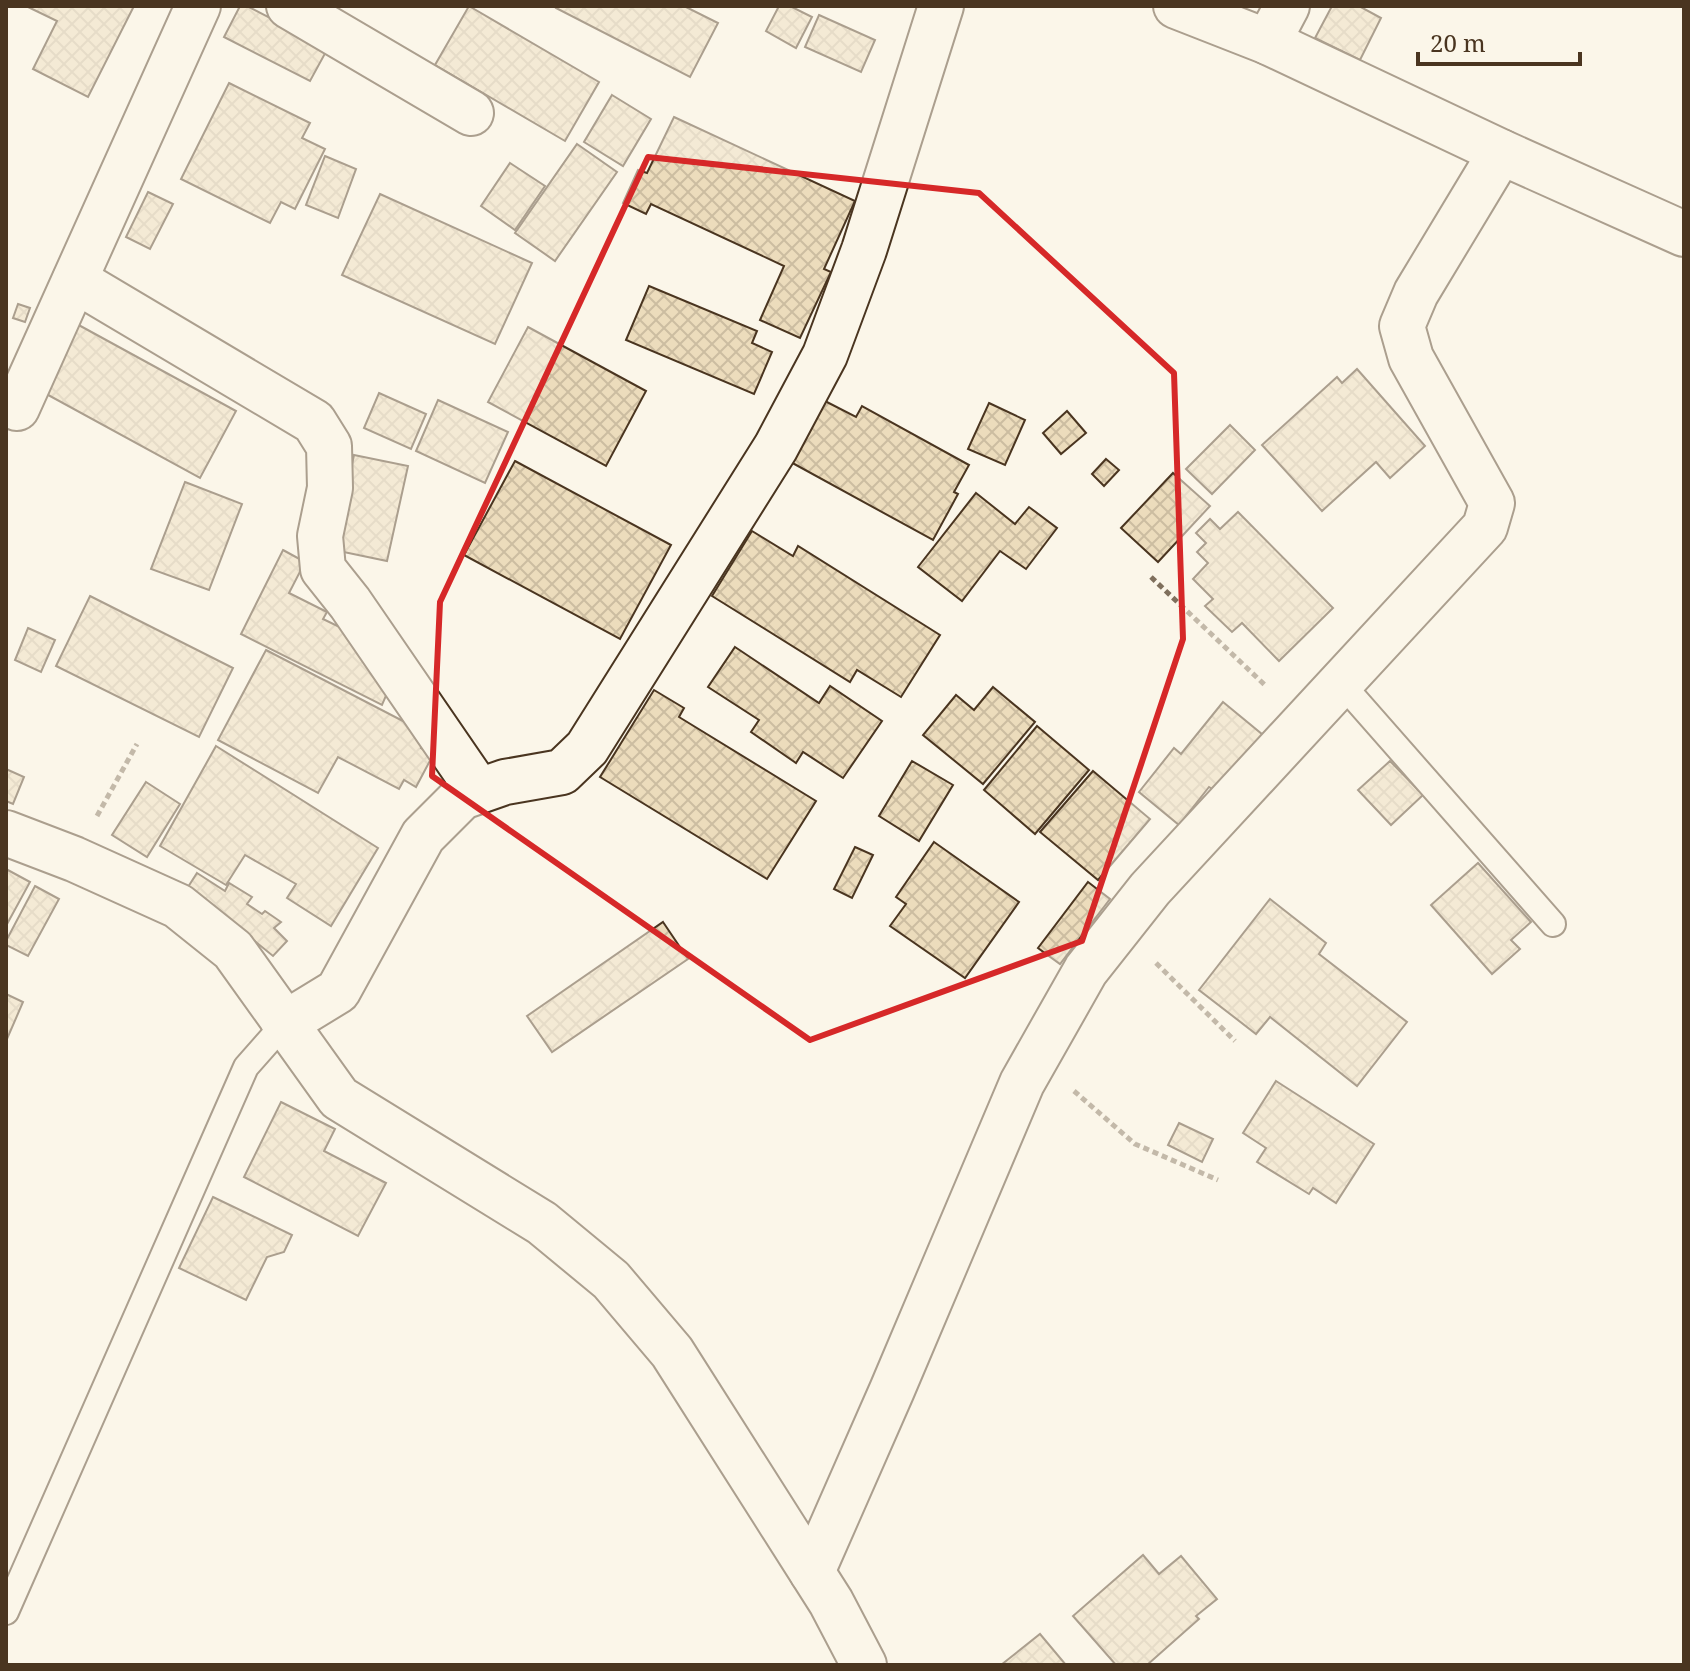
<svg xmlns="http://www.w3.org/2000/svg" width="1690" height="1671" font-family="'Noto Serif',serif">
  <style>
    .building { fill: url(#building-cross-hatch); stroke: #4a3520; stroke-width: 2 }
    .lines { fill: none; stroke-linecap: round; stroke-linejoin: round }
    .lane-casing { stroke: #4a3520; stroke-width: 28 }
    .street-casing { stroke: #4a3520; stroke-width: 48 }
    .path { stroke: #7f6f5c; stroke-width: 5; stroke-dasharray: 6 4; stroke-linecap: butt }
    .lane { stroke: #fbf6e9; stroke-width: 24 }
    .street { stroke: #fbf6e9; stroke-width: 44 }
    .marked { fill: none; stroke: #d62828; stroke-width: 6; stroke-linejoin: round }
  </style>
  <defs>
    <pattern id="building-cross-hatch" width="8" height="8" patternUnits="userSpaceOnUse" patternTransform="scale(2)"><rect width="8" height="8" fill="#ecdcbc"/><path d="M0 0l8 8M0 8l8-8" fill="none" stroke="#ccbda1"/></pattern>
  </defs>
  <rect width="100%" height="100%" fill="#fbf6e9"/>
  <g class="building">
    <polygon points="26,6 134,6 88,97 33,69 57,21"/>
    <polygon points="240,6 247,6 328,48 310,81 224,37"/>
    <polygon points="469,6 599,82 565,141 435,65"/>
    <polygon points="557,6 684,6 718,23 690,77 556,8"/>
    <polygon points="779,6 790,6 812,17 796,48 766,31"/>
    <polygon points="1332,6 1359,6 1381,18 1360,60 1315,38"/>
    <polygon points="819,15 875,40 861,72 805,47"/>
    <polygon points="229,83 310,123 302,138 325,149 295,209 281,202 270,223 181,179"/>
    <polygon points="612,95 651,119 623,166 584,142"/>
    <polygon points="674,117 855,201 824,269 831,272 800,338 760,320 784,266 651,204 646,214 623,203 638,170 647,173"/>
    <polygon points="577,144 617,172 555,261 515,233"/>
    <polygon points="325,156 356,169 338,218 306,205"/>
    <polygon points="510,163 545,186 515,230 481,206"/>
    <polygon points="148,192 173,204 150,249 126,237"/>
    <polygon points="380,194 532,263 495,344 342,275"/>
    <polygon points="649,286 757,331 752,343 772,352 754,394 626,340"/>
    <polygon points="18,304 30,308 25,322 13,318"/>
    <polygon points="75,323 236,411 200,478 39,390"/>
    <polygon points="528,327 646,391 606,466 488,402"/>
    <polygon points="1357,369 1425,446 1390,478 1376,462 1322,511 1262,445 1337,377 1342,383"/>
    <polygon points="379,393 426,414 411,449 364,428"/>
    <polygon points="821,399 856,417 862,406 969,465 954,492 958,494 933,540 787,460"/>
    <polygon points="438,400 508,432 485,483 416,451"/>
    <polygon points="989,403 1025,420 1005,465 968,449"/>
    <polygon points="1067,411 1086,433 1061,454 1043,433"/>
    <polygon points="1230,425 1255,450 1212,494 1186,469"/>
    <polygon points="354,455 408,466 387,561 334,550"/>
    <polygon points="1106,459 1119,470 1104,486 1092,474"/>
    <polygon points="515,461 671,545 620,639 464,555"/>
    <polygon points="1173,473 1210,506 1158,562 1121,528"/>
    <polygon points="185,482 242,504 209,590 151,569"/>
    <polygon points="976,493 1015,524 1029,507 1057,528 1026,569 1000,551 962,601 918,567"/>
    <polygon points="1238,512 1333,608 1279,661 1242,623 1232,632 1205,606 1213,599 1193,579 1208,563 1197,552 1206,543 1196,533 1210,519 1220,529"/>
    <polygon points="752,531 793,556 798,546 940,635 901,697 857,670 850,682 712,596"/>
    <polygon points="283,550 305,562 289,593 327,612 323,619 350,632 391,684 382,705 241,634"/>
    <polygon points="90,596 233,668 199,737 56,666"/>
    <polygon points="28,628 55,640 41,672 15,660"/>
    <polygon points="735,647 819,703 830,686 882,721 843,778 803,752 796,763 751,732 759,720 708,687"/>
    <polygon points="266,650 428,734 421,748 433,755 416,787 404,780 399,789 338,757 318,793 218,740"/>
    <polygon points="993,687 1035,722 983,784 923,735 956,695 974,710"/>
    <polygon points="654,690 684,708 679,717 816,801 767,879 600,777"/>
    <polygon points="1223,702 1263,735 1217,792 1209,787 1179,825 1139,792 1174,748 1181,754"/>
    <polygon points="1037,726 1089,770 1035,834 984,790"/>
    <polygon points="216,746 378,848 331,926 287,898 296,884 245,855 226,885 160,846"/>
    <polygon points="912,761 953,785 919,841 879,816"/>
    <polygon points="1390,761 1423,795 1391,825 1358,790"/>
    <polygon points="6,769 24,777 13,804 6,801"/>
    <polygon points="1093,771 1150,819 1098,880 1040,832"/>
    <polygon points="146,782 180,804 147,857 112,835"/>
    <polygon points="934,842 1019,902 965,978 890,926 906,904 896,897"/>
    <polygon points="855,847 873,855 852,898 834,889"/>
    <polygon points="1478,863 1531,922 1511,940 1520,949 1492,974 1431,905"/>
    <polygon points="6,869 30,882 6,926"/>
    <polygon points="197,873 225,891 229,883 252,897 247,904 262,914 265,911 281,922 274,928 287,941 273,956 188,887"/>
    <polygon points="1088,882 1110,899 1060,964 1038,948"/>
    <polygon points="35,886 59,899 28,956 6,945 6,941"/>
    <polygon points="1270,899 1326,943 1319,954 1407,1022 1357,1086 1270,1017 1256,1034 1199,990"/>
    <polygon points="663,922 688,959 552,1052 527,1016"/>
    <polygon points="6,994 23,1002 7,1039 6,1039"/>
    <polygon points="1276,1081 1374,1144 1336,1203 1313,1188 1309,1194 1257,1162 1266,1148 1243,1133"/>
    <polygon points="281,1102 335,1129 324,1151 386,1183 358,1236 244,1177"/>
    <polygon points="1179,1123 1213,1139 1202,1162 1168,1145"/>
    <polygon points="213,1197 292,1235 284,1252 267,1257 246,1300 179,1268"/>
    <polygon points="1143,1555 1159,1574 1181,1556 1217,1599 1196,1616 1199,1619 1147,1665 1116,1665 1073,1616"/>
    <polygon points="1040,1634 1066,1665 1001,1665"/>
  </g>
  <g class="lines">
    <defs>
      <g id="lane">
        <polyline points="1342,684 1553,924"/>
        <polyline points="6,1612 246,1067 284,1024"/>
      </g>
      <g id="street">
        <polyline points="289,6 471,113"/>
        <polyline points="1176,6 1268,42 1501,152 1684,234"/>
        <polyline points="1268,42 1287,6"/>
        <polyline points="75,280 314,422 329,446 330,488 320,536 323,569 350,603 479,791"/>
        <polyline points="17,408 198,6"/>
        <polyline points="6,833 74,859 178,906 233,950 339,1098 542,1223 611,1280 672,1352 831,1602 864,1665"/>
        <polyline points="284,1024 338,991 423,836 462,797 505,782 562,772 587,748 776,447 825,355 864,250 941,6"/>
        <polyline points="812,1572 892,1390 1022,1083 1086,970 1150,889 1485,527 1492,503 1411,358 1402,326 1416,293 1501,152"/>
      </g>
    </defs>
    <use href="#lane" class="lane-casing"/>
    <use href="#street" class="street-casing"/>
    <g class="path">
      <polyline points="1151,577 1267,687"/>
      <polyline points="97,816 137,744"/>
      <polyline points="1156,963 1235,1041"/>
      <polyline points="1074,1091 1135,1144 1218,1180"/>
    </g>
    <use href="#lane" class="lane"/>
    <use href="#street" class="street"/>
  </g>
  <path d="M0 0H1690V1671H0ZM648 157 979 193 1174 373 1183 639 1082 941 810 1040 432 776 440 602Z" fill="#fbf6e9" fill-opacity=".55" fill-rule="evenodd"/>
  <path class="marked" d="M648 157 979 193 1174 373 1183 639 1082 941 810 1040 432 776 440 602Z"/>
  <rect width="1690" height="1671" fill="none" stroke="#4a3520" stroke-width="16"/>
  <path d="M1418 52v12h162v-12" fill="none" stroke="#4a3520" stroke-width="4"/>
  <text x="1430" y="52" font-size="24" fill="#4a3520" stroke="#fbf6e9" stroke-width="6" paint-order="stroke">20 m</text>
</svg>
